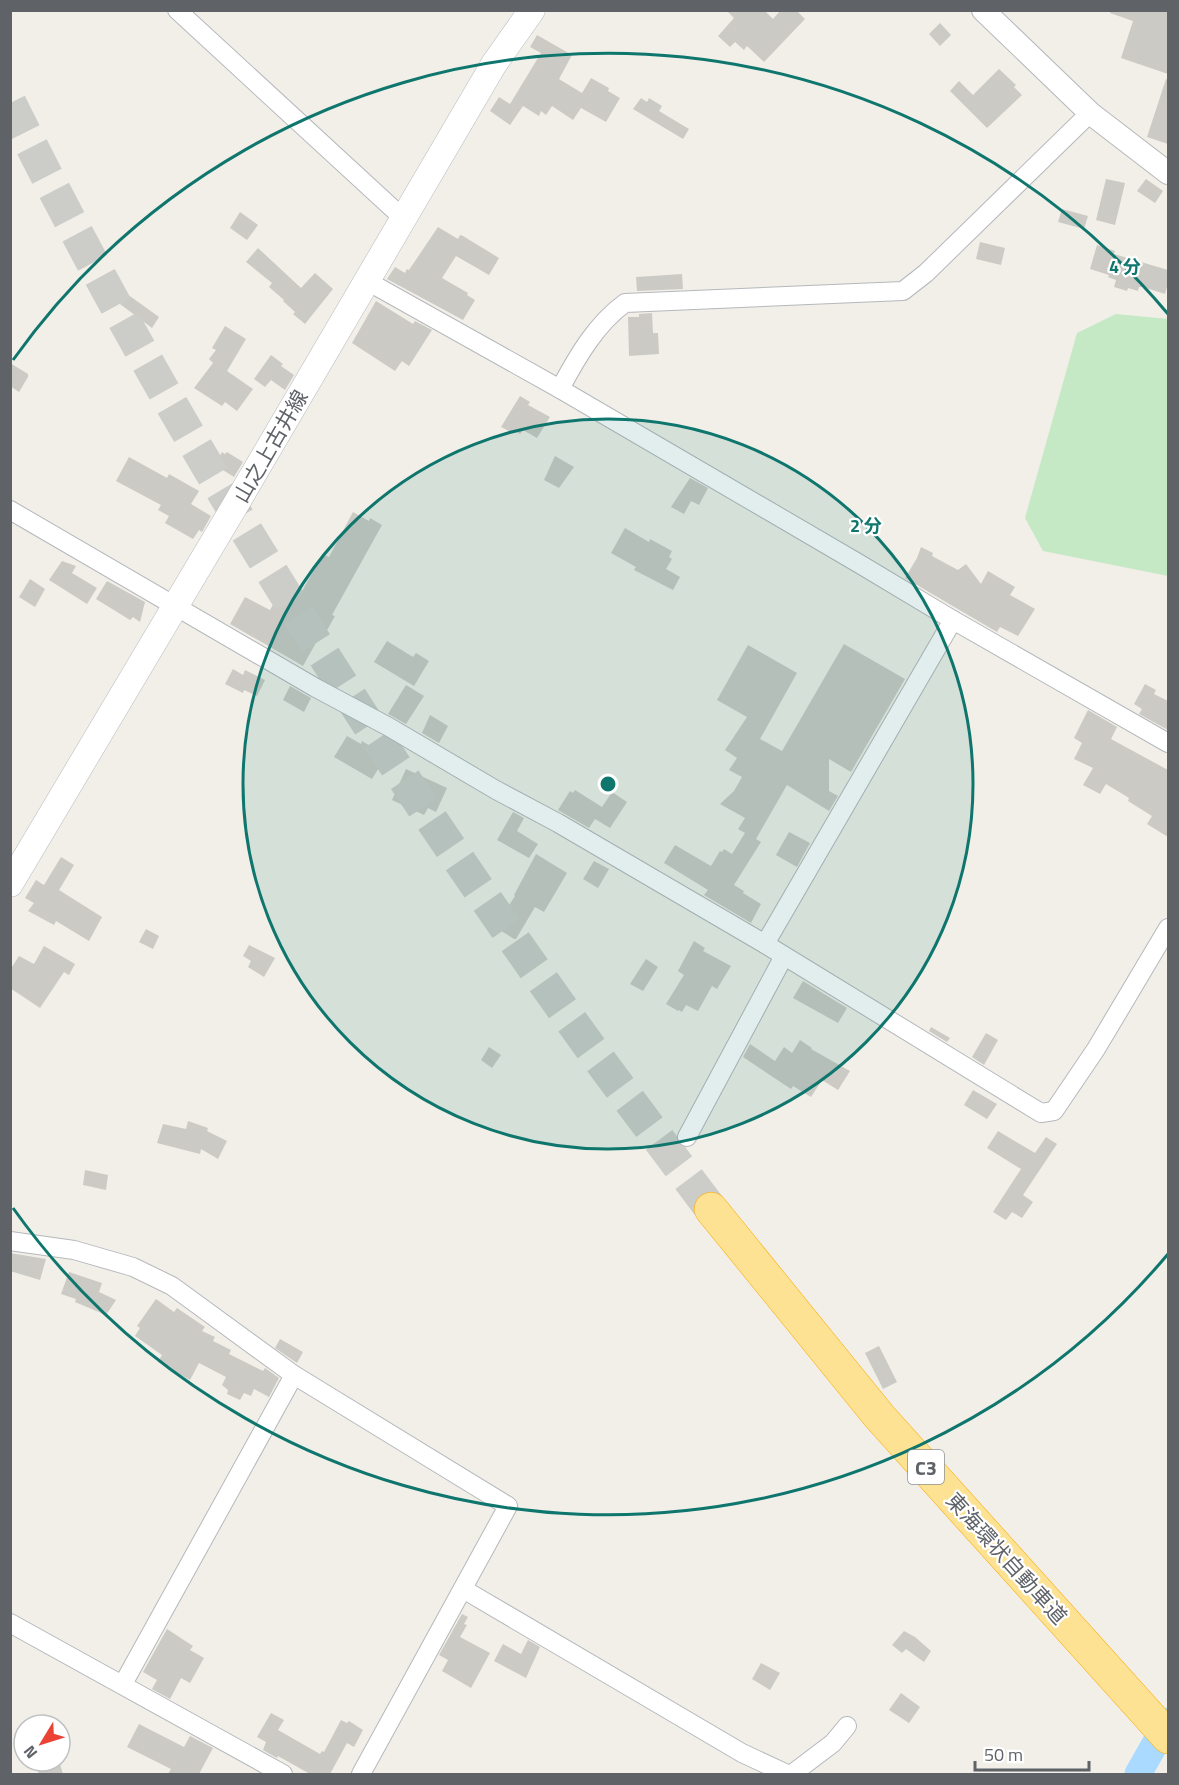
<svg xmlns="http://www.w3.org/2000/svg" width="1179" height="1785" font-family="'Titillium Web','Noto Sans JP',sans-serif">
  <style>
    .green { fill: #c5e8c5 }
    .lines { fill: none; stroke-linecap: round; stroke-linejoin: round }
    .river { stroke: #aadaff; stroke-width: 27 }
    .building { fill: #cccac5 }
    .motorway-tunnel { stroke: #ccccc8; stroke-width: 33; stroke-dasharray: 33 16; stroke-linecap: butt }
    .minor-casing { stroke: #b5b8bc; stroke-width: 20 }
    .tertiary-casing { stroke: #b5b8bc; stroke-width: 24 }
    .secondary-casing { stroke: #b6babf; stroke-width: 27 }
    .motorway-casing { stroke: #f9ab00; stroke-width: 34 }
    .minor { stroke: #fff; stroke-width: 18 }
    .tertiary { stroke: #fff; stroke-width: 22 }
    .secondary { stroke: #fff; stroke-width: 26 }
    .motorway { stroke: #fde293; stroke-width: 33 }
    .ring { fill: none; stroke: #0f766e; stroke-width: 3 }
    .labels { text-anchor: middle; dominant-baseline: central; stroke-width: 4.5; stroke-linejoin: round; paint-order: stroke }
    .shield { fill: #fff; stroke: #8f9295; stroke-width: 1.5 }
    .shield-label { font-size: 20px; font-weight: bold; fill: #5f6368 }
    .street-label { font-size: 21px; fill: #5f6368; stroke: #fff }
    .centre { fill: #0f766e; stroke: #fff; stroke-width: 3 }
    .ring-label { font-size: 18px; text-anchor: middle; font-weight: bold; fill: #0f766e; stroke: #fff; stroke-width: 4.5; stroke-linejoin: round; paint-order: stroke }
  </style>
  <rect width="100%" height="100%" fill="#f1efe8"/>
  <polygon class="green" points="1116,314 1168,319 1168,576 1043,551 1025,518 1077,333"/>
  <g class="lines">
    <polyline class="river" points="1138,1774 1168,1721"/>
  </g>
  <g class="building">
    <polygon points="726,10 764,10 773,19 781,10 796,10 805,19 764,62 747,46 744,50 735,42 730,47 718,36 734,18"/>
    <polygon points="1111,10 1168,10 1168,74 1121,58 1133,21 1110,13"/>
    <polygon points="940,23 951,35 940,46 929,34"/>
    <polygon points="537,35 572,55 559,79 582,93 591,78 609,88 608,91 620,98 606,122 581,108 573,120 552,106 546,115 541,111 539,116 523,106 510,125 490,111 499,97 510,104 541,53 530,47"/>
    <polygon points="999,69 1016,85 1014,87 1022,95 987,128 950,91 959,81 973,95"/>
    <polygon points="1166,79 1168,80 1168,144 1147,137"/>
    <polygon points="641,98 647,102 649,98 662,106 659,111 689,129 683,139 633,109"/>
    <polygon points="1106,179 1125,183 1115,225 1096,220"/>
    <polygon points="1146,179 1163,191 1155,203 1137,191"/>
    <polygon points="1062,209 1088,216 1084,229 1058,222"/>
    <polygon points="240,212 258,225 247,240 230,228"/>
    <polygon points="438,227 458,239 460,235 463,236 499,258 489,275 456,256 442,278 468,293 467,295 475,300 463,320 387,279 395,267 405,273 407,269 409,270"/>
    <polygon points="980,242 1005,248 1001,265 976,259"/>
    <polygon points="1097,245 1115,251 1114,254 1168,270 1168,283 1165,294 1143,287 1139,287 1138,291 1128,288 1127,291 1114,287 1116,280 1108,277 1109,275 1090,269"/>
    <polygon points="258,248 301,288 315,273 333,289 305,324 293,314 295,312 283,301 284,300 269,287 272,283 246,262"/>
    <polygon points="682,274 683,289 637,291 636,277"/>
    <polygon points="127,294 159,317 152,328 120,304"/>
    <polygon points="376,301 413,324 415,321 432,330 409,366 402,361 395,371 352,343"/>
    <polygon points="652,313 653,333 658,333 659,354 629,356 628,317 639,317 639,314"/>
    <polygon points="225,326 246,339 227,371 253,389 237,411 225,402 222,406 194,388 213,363 209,359 216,350 212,348"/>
    <polygon points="271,355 283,364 281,366 294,375 285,390 271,380 265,387 254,379"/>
    <polygon points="10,363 28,374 28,377 19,392 10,386"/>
    <polygon points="520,396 530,402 528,405 550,417 537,438 523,430 520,434 513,430 511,432 501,427"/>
    <polygon points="222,452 225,454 227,452 243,462 234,477 215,465"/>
    <polygon points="555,456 574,467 559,488 544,480"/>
    <polygon points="129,457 167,478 169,474 199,491 191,504 211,516 202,532 199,530 193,539 165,523 169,516 158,510 161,505 116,481"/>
    <polygon points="690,478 708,488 699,505 691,501 684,514 671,507"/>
    <polygon points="353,512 369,521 370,518 382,525 332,615 335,616 326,632 323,630 303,666 230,624 245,597 270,610 285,584 301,593 323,554 329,557"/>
    <polygon points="625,528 649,542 650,539 672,551 669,557 672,559 666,569 680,577 673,590 634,570 636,567 611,553"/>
    <polygon points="921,547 933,553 932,556 958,570 966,564 981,584 988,571 1015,587 1010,595 1035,609 1018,636 1000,627 997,632 905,578 917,558"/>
    <polygon points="62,561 76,566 72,573 97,588 87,604 49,580"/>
    <polygon points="30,579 45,589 35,607 19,597"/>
    <polygon points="107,581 145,602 140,622 133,617 130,620 96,599"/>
    <polygon points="387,641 413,657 416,653 429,661 414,686 374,662"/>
    <polygon points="844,644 905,679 851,772 829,759 829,791 838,796 829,811 787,785 756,839 761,842 734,885 744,891 743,893 761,904 751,923 704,895 708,890 664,863 675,845 711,866 720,851 722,852 724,849 732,854 745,833 738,829 745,818 720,804 734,791 742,777 729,770 737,758 725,750 747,717 717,700 748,645 797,673 760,739 782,751"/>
    <polygon points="233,669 243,675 245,670 265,680 257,696 244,690 243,693 225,684"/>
    <polygon points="1145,684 1156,690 1154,694 1168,701 1168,730 1139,714 1142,709 1134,704"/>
    <polygon points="406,685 424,696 406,724 388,714"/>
    <polygon points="290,686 311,698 304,712 283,700"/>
    <polygon points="1088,710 1117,727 1111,739 1168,770 1168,837 1147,824 1152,816 1128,801 1129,798 1106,784 1100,794 1083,785 1093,768 1074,759 1082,743 1074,738"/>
    <polygon points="430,715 448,726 439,743 422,733"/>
    <polygon points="347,736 361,744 362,741 386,756 372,779 334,757"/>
    <polygon points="406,769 447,788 436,812 428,808 424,815 392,800"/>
    <polygon points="575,790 602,807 612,792 627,802 610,828 595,819 589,828 558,810 570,791 573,793"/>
    <polygon points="513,812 524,818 517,831 538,844 529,858 497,840"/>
    <polygon points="789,832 810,843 797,867 776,855"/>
    <polygon points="536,854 567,873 544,912 535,907 516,939 514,939 495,927 515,896 514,895"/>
    <polygon points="61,857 74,865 59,890 102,917 89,941 56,921 54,925 28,911 34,903 25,898 36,880 44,885"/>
    <polygon points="594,861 609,869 598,888 583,879"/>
    <polygon points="146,929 159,936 153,949 139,942"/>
    <polygon points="694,941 705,948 703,951 731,966 717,989 712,986 698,1011 686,1005 682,1012 679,1010 678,1011 666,1004 684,975 678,971"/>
    <polygon points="249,945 275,958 264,977 248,967 251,961 243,956"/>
    <polygon points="44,946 75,964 69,975 64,972 40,1008 10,988 10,970 19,956 34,964"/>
    <polygon points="646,959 658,967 643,991 630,984"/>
    <polygon points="803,981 847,1008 838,1023 793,998"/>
    <polygon points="931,1027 950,1038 947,1042 929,1031"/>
    <polygon points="986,1033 998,1040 984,1065 972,1057"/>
    <polygon points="800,1040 812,1048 811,1049 850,1071 838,1090 822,1080 811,1097 793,1086 791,1089 743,1057 750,1044 775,1061 784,1047 792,1053"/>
    <polygon points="489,1047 501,1055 492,1068 481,1060"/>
    <polygon points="973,1090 997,1104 987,1119 964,1105"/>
    <polygon points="188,1121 208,1128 207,1131 227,1141 218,1159 201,1149 200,1154 157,1143 163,1124 186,1129"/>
    <polygon points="998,1131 1035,1153 1046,1137 1057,1144 1023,1195 1033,1202 1022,1218 1012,1212 1006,1220 993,1212 1021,1169 987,1148"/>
    <polygon points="85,1170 108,1175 106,1190 83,1185"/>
    <polygon points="10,1253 46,1259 40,1280 10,1271"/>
    <polygon points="69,1272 102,1283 99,1292 116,1300 106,1315 75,1302 76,1299 61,1294"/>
    <polygon points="156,1299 174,1312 177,1308 205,1327 202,1331 215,1337 213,1341 231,1350 229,1354 263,1371 265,1368 279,1378 269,1397 254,1389 251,1396 244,1393 240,1400 227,1394 228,1390 222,1385 226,1377 199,1363 190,1380 158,1362 162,1355 135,1336 140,1328 137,1326"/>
    <polygon points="280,1339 303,1352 297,1363 275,1348"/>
    <polygon points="879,1346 897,1382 883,1389 865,1353"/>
    <polygon points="462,1614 468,1617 464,1624 467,1625 460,1637 490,1653 471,1688 442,1671 448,1660 439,1655"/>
    <polygon points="167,1629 193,1646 190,1650 204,1658 190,1683 181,1678 170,1699 152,1689 157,1680 143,1672"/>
    <polygon points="904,1631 915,1637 931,1651 924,1662 906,1649 902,1653 892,1645"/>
    <polygon points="528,1640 540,1647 526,1678 494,1661 503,1644 521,1654"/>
    <polygon points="761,1663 780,1673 770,1690 752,1679"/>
    <polygon points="901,1693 920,1707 909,1723 889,1710"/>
    <polygon points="271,1713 284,1720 278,1730 320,1754 322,1751 324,1752 341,1720 347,1723 349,1721 363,1730 354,1747 347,1743 330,1774 310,1774 278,1756 277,1758 263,1750 266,1742 257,1737"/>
    <polygon points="139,1724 184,1747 190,1736 213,1748 199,1774 168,1774 171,1769 127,1747"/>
    <polygon points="35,1761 59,1761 63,1774 39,1774"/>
  </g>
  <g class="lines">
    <path class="motorway-tunnel" d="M10 103C167 420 357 720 562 1008 610 1076 661 1142 711 1209"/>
    <defs>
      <g id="minor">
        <polyline points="177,10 404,219"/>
        <polyline points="367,281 560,389 858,563 953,620 1168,743"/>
        <path d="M560 389C577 357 596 324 625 303L903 291 926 273 1090 113"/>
        <polyline points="10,510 316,688 389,727 496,790 558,823 765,944 1041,1113 1054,1111 1096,1049 1168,928"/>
        <polyline points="765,944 953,620"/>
        <polyline points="687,1137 784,956"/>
        <polyline points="10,1241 74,1250 133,1267 172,1286 294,1375 508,1506 361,1774"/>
        <polyline points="463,1589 742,1753 787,1774"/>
        <polyline points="10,1623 283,1774"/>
        <polyline points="123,1684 294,1375"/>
        <polyline points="792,1774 833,1743 847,1726"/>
      </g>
      <polyline id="tertiary" points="983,10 1090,113 1168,173"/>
      <polyline id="secondary" points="10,884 239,499 494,64 532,10"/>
      <polyline id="motorway" points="711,1209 879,1416 1168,1737"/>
    </defs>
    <use href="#minor" class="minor-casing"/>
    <use href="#tertiary" class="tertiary-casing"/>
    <use href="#secondary" class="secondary-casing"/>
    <use href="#motorway" class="motorway-casing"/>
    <use href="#minor" class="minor"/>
    <use href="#tertiary" class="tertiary"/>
    <use href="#secondary" class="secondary"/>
    <use href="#motorway" class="motorway"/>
  </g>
  <circle cx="608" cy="784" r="365" fill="#0f766e" fill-opacity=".12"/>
  <g class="ring">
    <circle cx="608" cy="784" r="365"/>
    <path d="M1168 1254A731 731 0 0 1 13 1208M13 360A731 731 0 0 1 1168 314"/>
  </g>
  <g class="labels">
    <rect class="shield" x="908" y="1450" width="36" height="34" rx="4.5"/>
    <g class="shield-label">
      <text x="926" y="1467">C3</text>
    </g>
    <g class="street-label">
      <text transform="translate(270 446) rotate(-60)">山之上古井線</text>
      <text transform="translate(1007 1558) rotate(48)">東海環状自動車道</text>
    </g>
  </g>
  <circle cx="608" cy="784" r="9" class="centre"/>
  <g class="ring-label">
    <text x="1125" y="273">4 分</text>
    <text x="866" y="532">2 分</text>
  </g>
  <rect width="1179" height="1785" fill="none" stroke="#5f6368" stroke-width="24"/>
  <g transform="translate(42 1743) rotate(232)"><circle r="28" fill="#ffffff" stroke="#bfc1c3" stroke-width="1.5"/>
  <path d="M0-4.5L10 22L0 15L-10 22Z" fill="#ea4335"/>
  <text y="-9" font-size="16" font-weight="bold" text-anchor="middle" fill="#5f6368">N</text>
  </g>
  <path d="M975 1761v9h114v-9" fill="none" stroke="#5f6368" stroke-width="3"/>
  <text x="984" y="1761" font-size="18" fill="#5f6368" stroke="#ffffff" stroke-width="4.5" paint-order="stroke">50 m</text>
</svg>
